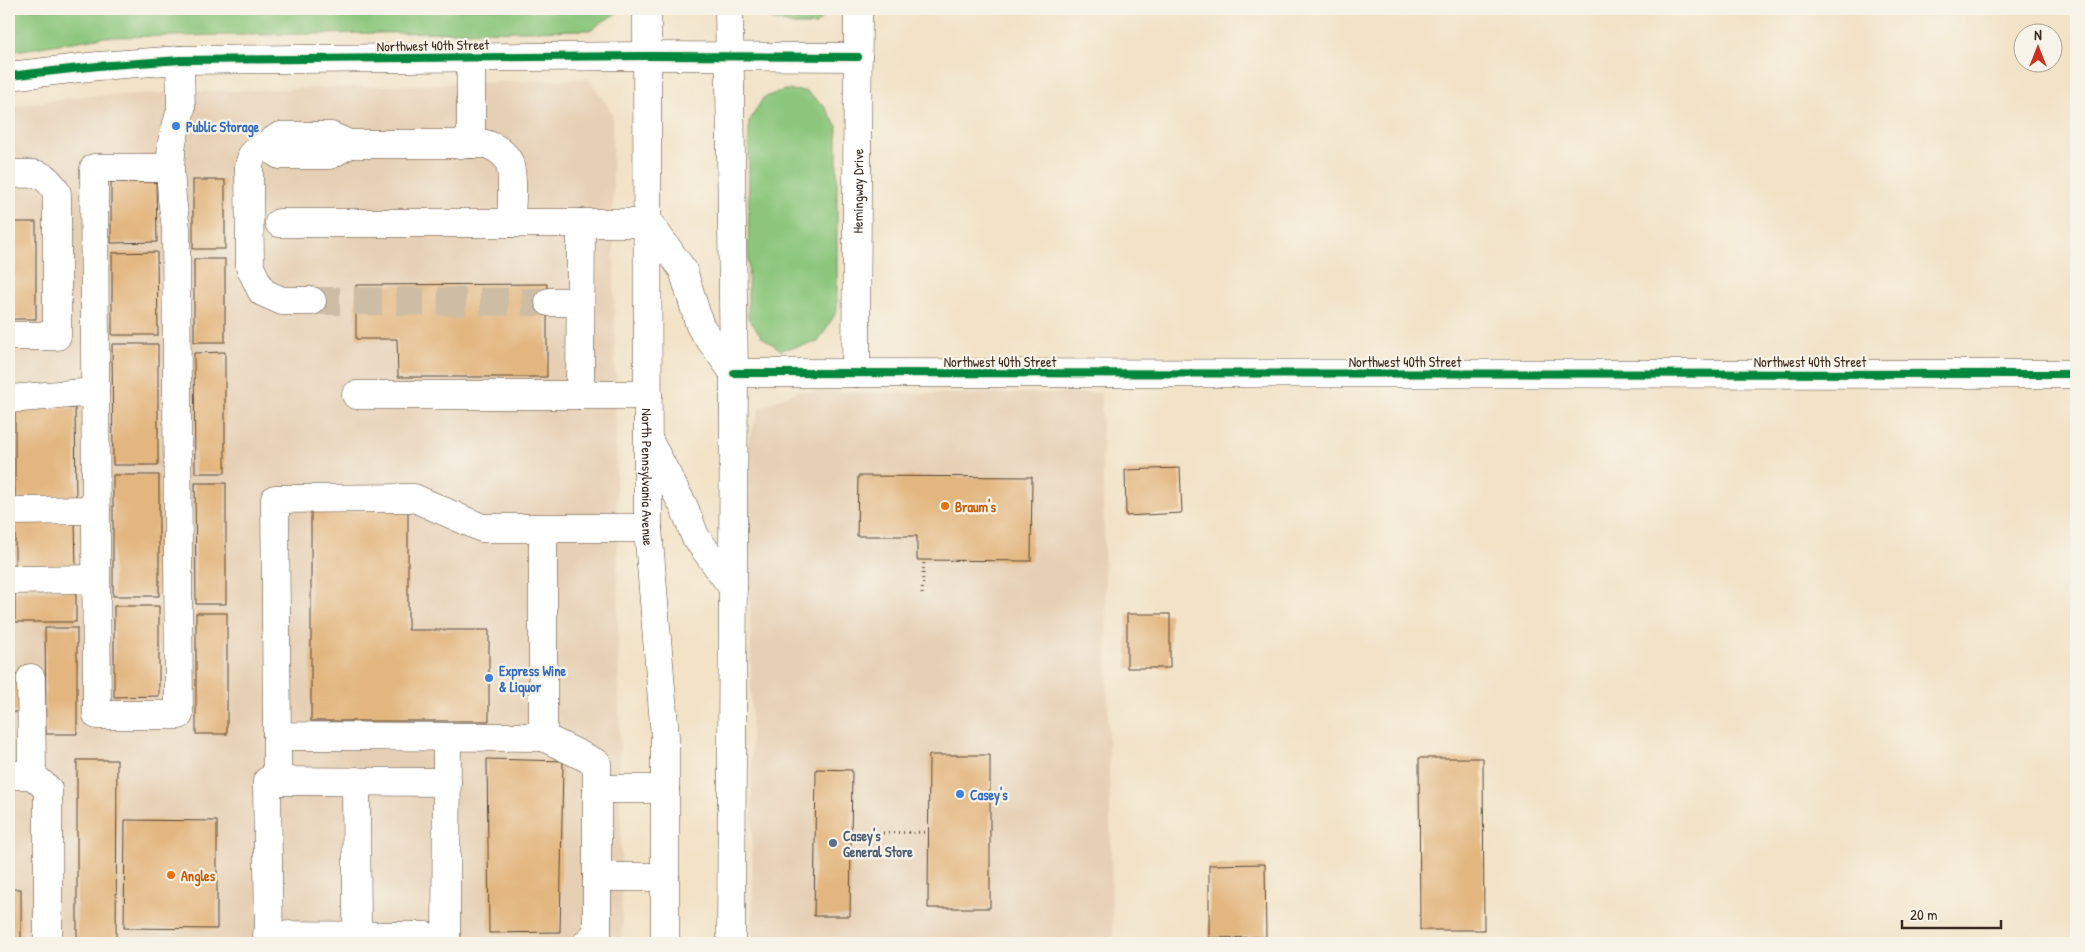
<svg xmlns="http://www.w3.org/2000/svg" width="2085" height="952" font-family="'Patrick Hand',sans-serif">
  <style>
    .built { fill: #e6d0b5 }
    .green { fill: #8bc67c; stroke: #63784d }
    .building { fill: #e3b67f }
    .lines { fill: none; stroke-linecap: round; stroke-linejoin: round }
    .minor-tunnel { stroke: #cdbda4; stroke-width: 28; stroke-dasharray: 28 14; stroke-linecap: butt }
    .minor-casing { stroke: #564637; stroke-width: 29 }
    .major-casing { stroke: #564637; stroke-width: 29 }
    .path { stroke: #564637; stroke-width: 3; stroke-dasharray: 1 4; stroke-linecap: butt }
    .minor { stroke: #fff; stroke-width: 28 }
    .major { stroke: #fff; stroke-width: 28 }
    .cycleway-casing { stroke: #f7f3e8; stroke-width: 11 }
    .cycleway { stroke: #00873e; stroke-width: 8 }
    .shop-dot { fill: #3f7fe0; stroke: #f7f3e8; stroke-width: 2 }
    .food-dot { fill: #e8710a; stroke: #f7f3e8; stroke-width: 2 }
    .service-dot { fill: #5c6f8a; stroke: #f7f3e8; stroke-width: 2 }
    .labels { text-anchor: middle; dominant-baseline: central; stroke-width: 4.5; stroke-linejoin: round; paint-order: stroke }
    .street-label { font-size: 14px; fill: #3b2a1e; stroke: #f7f3e8 }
    .shop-label { font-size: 14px; font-weight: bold; fill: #366cbe; stroke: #f7f3e8; text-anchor: start }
    .food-label { font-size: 14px; font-weight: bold; fill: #c56008; stroke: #f7f3e8; text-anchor: start }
    .service-label { font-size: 14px; font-weight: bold; fill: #4e5e75; stroke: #f7f3e8; text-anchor: start }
  </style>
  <rect width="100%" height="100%" fill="#f7f3e8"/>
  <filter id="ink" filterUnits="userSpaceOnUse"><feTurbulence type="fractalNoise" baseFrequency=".02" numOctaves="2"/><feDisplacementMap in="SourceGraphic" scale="10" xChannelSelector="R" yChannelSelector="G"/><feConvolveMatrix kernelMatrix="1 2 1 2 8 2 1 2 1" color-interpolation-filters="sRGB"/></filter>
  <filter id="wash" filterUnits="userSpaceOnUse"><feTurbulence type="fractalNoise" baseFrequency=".0096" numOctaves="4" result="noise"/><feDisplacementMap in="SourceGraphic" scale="20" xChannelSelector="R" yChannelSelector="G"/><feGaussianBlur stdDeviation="1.12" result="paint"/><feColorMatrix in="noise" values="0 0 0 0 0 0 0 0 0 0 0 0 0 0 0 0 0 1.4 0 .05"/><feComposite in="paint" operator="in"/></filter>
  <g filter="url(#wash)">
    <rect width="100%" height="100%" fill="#f2e2c6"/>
    <g class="built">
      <polygon points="589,79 612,113 622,943 9,943 9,107 85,96"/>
      <polygon points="798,391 917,394 1101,393 1113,943 759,943 753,934 750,556 746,450 760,407"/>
    </g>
    <g class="green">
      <polygon points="9,9 618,9 615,14 590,30 104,37 9,52"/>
      <polygon points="769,9 829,9 816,25 793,25 772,19"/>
      <polygon points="784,90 806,91 824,106 837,126 837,311 818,342 781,350 762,337 748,318 749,122 763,98"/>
    </g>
    <g id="blocks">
      <g class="building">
        <rect x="193" y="180" width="32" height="69"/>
        <polygon points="111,182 156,182 157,242 111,243"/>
        <rect x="9" y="222" width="27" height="97"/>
        <polygon points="157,252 158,335 112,335 112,253"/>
        <rect x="194" y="259" width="31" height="83"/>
        <polygon points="547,284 547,377 398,377 397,339 356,339 356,285"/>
        <polygon points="112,344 158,344 158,465 113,465"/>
        <polygon points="225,352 225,473 195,473 194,353"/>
        <polygon points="15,408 75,408 76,499 15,499"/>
        <polygon points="1180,468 1182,513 1126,516 1125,470"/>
        <rect x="113" y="475" width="46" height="121"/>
        <polygon points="858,476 1032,477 1031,561 917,560 917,536 857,536"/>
        <polygon points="195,483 226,483 226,604 196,604"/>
        <polygon points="408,510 408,630 489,630 489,721 311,721 311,511"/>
        <polygon points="15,522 75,522 76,568 15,569"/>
        <rect x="15" y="591" width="61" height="31"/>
        <polygon points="114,606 159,606 159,696 114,697"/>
        <rect x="196" y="613" width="31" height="121"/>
        <rect x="1127" y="614" width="43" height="54"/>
        <polygon points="45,628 77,628 77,734 46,734"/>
        <polygon points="9,675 21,675 22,712 9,712"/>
        <polygon points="929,755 990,755 990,908 928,908"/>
        <polygon points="1419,758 1483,758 1484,930 1420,930"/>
        <polygon points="487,759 563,761 560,932 489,933"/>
        <polygon points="77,760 117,760 116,943 77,943"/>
        <polygon points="816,769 852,770 850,916 814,916"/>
        <polygon points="125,820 217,821 217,929 124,928"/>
        <polygon points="1265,864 1266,937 1209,938 1209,865"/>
        <rect x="9" y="889" width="12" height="54"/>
      </g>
    </g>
  </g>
  <g filter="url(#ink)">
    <use href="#blocks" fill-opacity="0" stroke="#564637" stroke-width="1"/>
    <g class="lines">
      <polyline class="minor-tunnel" points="312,301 549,302"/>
      <defs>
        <g id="minor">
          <polyline points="471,57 471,144"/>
          <polyline points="9,76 98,66 180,60 646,56 858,57"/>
          <polyline points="266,145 279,155 330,155 348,145"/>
          <polyline points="170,168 94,168 97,715 179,715 176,228 172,199 170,168 172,142 181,109 180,60"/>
          <path d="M9 174C34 174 44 169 57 193V336H9"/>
          <polyline points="279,223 649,223"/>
          <path d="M312 301H282L262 292 250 267 249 166 252 155 259 148 266 145 280 136H331L349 144H486C495 147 503 151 508 160 515 173 511 208 511 223"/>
          <polyline points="549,302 580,302"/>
          <polyline points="734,373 2076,374"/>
          <path id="s1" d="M856 373 858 9"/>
          <polyline points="356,395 648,395"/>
          <polyline points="580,395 581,223"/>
          <polyline points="9,399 95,392"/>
          <polyline points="9,511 96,510"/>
          <polyline points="543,529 543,737 277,736 275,499 414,498 482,528 648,528"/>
          <polyline points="9,580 96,579"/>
          <polyline points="31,678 32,775"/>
          <polyline points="277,736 277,781"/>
          <polyline points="543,737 597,763 597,877 665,877"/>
          <polyline points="9,775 32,775 48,789 48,943"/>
          <polyline points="356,781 357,935"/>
          <polyline points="597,789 665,789"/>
          <polyline points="267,935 426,936 444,943"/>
          <polyline points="269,943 267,781 447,782"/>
          <polyline points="446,943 447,737"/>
          <polyline points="587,943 597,934 597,877"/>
        </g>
        <g id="major">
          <path id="s2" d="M647 9 648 528 665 737V943"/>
          <polyline points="729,9 734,373 731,943"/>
          <polyline points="649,223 683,270 700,326 734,373"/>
          <polyline points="649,441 684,507 695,536 733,588"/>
        </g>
      </defs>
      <use href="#minor" class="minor-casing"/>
      <use href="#major" class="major-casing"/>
      <g class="path">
        <polyline points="922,594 924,560"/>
        <polyline points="878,833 930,832"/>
      </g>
      <use href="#minor" class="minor"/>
      <use href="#major" class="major"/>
      <defs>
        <g id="cycleway">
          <polyline points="9,76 98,66 180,60 646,56 858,57"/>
          <polyline points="734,373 2076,374"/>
        </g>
      </defs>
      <use href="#cycleway" class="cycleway-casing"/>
      <use href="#cycleway" class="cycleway"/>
    </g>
  </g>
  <g class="shop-dot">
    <circle cx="176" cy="126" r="5"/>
    <circle cx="489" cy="678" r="5"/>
    <circle cx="960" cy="794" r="5"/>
  </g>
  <g class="food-dot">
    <circle cx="945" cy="506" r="5"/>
    <circle cx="171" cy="875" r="5"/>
  </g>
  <circle class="service-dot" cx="833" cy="843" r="5"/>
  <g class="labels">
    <g class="street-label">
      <text transform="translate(433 45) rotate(-1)">Northwest 40th Street</text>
      <text stroke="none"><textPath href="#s1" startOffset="182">Hemingway Drive</textPath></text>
      <text x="1000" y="361">Northwest 40th Street</text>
      <text x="1405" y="361">Northwest 40th Street</text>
      <text x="1810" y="361">Northwest 40th Street</text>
      <text stroke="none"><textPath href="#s2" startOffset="468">North Pennsylvania Avenue</textPath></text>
    </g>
    <g class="shop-label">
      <text x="186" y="126">Public Storage</text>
      <text x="499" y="670">Express Wine<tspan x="499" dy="16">&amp; Liquor</tspan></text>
      <text x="970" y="794">Casey's</text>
    </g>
    <g class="food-label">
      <text x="955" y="506">Braum's</text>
      <text x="181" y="875">Angles</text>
    </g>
    <g class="service-label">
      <text x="843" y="835">Casey's<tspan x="843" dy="16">General Store</tspan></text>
    </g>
  </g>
  <rect width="2085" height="952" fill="none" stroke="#f7f3e8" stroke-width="30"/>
  <g transform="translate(2038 48)"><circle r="24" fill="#f7f3e8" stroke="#aca397"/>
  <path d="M0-4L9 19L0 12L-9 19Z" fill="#c8321e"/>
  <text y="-8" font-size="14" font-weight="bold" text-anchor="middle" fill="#3b2a1e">N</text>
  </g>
  <path d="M1902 920v8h99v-8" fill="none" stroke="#3b2a1e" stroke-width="2.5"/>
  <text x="1910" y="920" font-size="15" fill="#3b2a1e" stroke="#f7f3e8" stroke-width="4" paint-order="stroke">20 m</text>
</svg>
